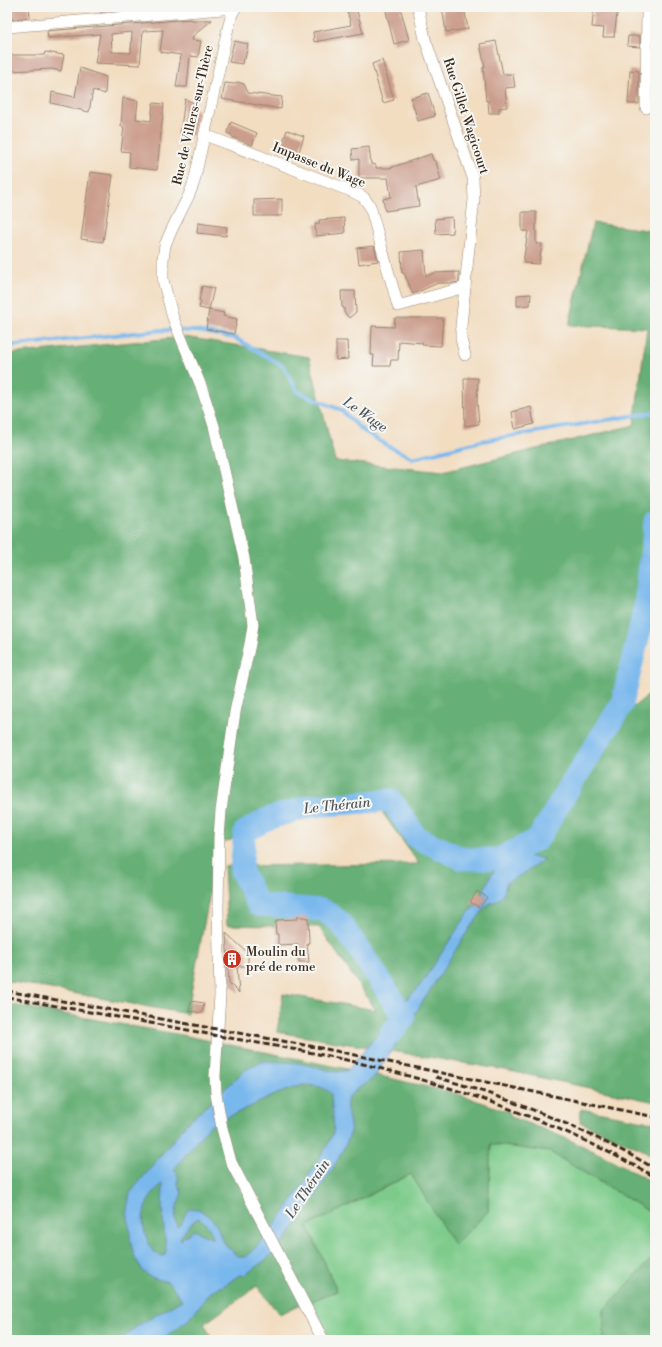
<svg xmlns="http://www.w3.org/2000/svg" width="662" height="1347" font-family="'Libre Bodoni',serif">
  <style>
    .green { fill: #7dcb8a; stroke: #5c7a54 }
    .forest { fill: #66af76; stroke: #506c4a }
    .water { fill: #79b8ed; stroke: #5a7186; fill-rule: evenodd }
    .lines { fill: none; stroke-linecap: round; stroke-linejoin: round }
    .stream { stroke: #79b8ed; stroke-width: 4 }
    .river { stroke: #79b8ed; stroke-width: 23 }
    .building { fill: #cb9d8c; fill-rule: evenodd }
    .minor-casing { stroke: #968470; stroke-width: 12 }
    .minor { stroke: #fff; stroke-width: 11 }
    .rail { stroke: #3b2a1e; stroke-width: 3; stroke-dasharray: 6 3; stroke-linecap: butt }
    .labels { text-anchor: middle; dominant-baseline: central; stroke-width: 4; stroke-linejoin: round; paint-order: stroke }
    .street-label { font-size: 13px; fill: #3b2a1e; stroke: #f6f6f2 }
    .poi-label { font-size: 13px; fill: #3b2a1e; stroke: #f6f6f2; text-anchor: start }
    .water-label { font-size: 14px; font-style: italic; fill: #4e555c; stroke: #f6f6f2 }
  </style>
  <rect width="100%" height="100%" fill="#f6f6f2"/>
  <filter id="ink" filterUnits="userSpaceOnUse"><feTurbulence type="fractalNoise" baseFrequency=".025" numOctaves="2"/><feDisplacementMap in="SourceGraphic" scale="8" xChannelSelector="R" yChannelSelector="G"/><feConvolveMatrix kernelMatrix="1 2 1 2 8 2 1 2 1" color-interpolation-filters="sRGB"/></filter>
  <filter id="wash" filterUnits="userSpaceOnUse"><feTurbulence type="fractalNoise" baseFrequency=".012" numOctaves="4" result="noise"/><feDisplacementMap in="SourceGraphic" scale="16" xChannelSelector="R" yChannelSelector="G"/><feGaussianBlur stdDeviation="0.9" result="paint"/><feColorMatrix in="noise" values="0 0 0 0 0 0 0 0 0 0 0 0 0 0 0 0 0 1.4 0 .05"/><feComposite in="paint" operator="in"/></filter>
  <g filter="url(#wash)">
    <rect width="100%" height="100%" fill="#f2ddc1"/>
    <polygon class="green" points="491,1144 550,1152 655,1215 655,1255 604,1310 604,1340 331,1340 311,1301 337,1291 308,1226 411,1174 454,1244 488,1212"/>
    <g class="forest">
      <polygon points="593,223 655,231 655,542 632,708 655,690 655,1061 650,1076 655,1078 655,1102 505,1070 277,1032 283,994 376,1010 319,927 227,925 224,866 419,864 375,802 310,806 219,845 187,1014 7,981 7,354 185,337 309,357 335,461 443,472 634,425 647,328 569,325"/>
      <path d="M7 1004 182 1035 376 1075 458 1094 509 1112 511 1117C561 1135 610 1156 655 1185V1215L550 1152 491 1144 488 1212 454 1245 411 1174 308 1226 337 1291 279 1314 257 1286 204 1324 213 1340H7Z"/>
      <polygon points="581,1109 655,1123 655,1157 641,1149 580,1122"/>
      <polygon points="655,1255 655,1340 604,1340 604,1310"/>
    </g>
    <path class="water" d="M506 852 544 859 528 871 506 883 505 891 501 897 494 902 488 904 469 929 376 1075C368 1084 357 1087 350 1096 341 1105 354 1124 349 1137 339 1160 326 1179 313 1200 301 1219 288 1238 272 1254 264 1262 253 1269 243 1276L241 1274 222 1287 221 1286 211 1292 188 1320 161 1340H121L137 1326 182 1300 173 1287 168 1282 150 1277 143 1271 135 1258 131 1244 127 1209 130 1193 188 1122 212 1101 244 1071 253 1065 265 1061 298 1063 337 1072 348 1070 412 993 415 992C436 964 453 932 475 905L481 907 487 897 482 894 490 877ZM302 1085C312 1085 325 1086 331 1094 331 1103 335 1126 333 1133 327 1152 260 1252 244 1257 237 1259 227 1246 223 1241 220 1236 219 1229 216 1224 211 1218 206 1214 200 1210 197 1209 194 1208 191 1209 183 1211 185 1224 177 1227L175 1218 177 1206 182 1193 178 1184V1175L174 1171 176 1167 209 1126 277 1094ZM163 1183 162 1208 166 1250 165 1255 162 1256 154 1253C138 1227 139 1204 163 1183ZM199 1218C206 1223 212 1230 213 1239L194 1230 186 1235 181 1240 180 1238C183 1233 193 1219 199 1218Z"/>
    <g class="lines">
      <polyline class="stream" points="7,346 163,330 197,331 235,338 283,366 298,392 341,410 362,430 388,446 413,458 482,441 655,412"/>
      <polyline class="river" points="391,1033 404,1018 380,980 340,922 323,910 258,905 241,870 245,832 267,819 310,806 391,800 416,837 463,859 499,859 538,839 577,775 622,704 645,608 655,521"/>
    </g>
    <g id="blocks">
      <g class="building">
        <polygon points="7,7 29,7 30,17 7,20"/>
        <polygon points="99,7 163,7 100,12"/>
        <polygon points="346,7 356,7 363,33 314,42 313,32 351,25"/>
        <polygon points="385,7 400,7 409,40 394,44"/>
        <polygon points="442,7 464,7 468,29 446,32"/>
        <polygon points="594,7 618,7 614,37 603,37 604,28 592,27"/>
        <path d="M191 19 192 20H212L193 36 192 40 201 41 198 57 190 56 187 87H176L181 55 160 52 163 30 143 31 140 65 95 63 100 34 48 38 47 31ZM132 32 131 53 112 52 111 34Z"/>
        <polygon points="628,36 640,36 640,47 627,46"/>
        <polygon points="234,41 248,44 245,59 243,59 242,64 229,62"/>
        <polygon points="496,41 503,74 513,74 515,87 505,88 507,107 499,108 499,113 489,113 488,101 486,101 483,67 485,67 480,44"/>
        <polygon points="45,52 64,55 61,71 52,69 11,71 10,55 44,55"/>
        <polygon points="382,60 394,100 383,103 372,64"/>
        <polygon points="80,68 106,77 105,94 93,90 89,112 51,103 52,92 75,97"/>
        <polygon points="630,70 639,71 639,104 628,104"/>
        <polygon points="237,82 244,84 248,93 282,97 281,109 222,99 225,83 234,84"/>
        <polygon points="428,93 435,116 418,121 411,98"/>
        <polygon points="123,98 138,101 136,119 151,121 153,103 164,104 157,170 129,167 130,152 121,151 124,127 121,126"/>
        <polygon points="185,99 194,103 194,109 198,110 193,136 180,134"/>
        <polygon points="231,122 257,133 252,145 232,137 232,135 227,133"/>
        <polygon points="287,130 304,136 299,152 282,145"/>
        <polygon points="369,147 371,164 376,165 376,168 390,168 431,154 433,160 436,162 441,180 416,187 419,206 385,211 383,199 391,197 388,178 359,178 359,159 353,160 352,149"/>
        <polygon points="90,172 113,175 103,242 81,239"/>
        <polygon points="282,199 282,216 254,216 254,200"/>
        <polygon points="522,212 536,212 536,244 542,244 539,264 523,263 528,231 522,231"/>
        <polygon points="452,217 453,233 436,234 435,219"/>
        <polygon points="344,218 345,233 316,236 315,224 319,224 319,220"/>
        <polygon points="198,223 227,227 226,236 197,233"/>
        <polygon points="374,246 378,261 359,264 357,248"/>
        <polygon points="424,250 426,276 434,273 459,272 459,282 453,283 438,283 413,294 404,273 402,273 401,252"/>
        <polygon points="202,286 214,288 209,310 224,313 223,316 237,319 234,334 206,329 209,310 199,308 201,301 199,301"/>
        <polygon points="341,291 355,291 356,312 349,318 344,312 344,308 342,307"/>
        <polygon points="531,294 530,305 517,306 517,295"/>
        <polygon points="395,318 443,318 441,346 422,345 423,343 399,341 398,360 391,360 390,366 373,366 374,355 371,355 372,326 394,327"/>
        <polygon points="336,341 347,341 348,359 336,360"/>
        <polygon points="464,378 478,378 477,401 479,424 465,426"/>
        <polygon points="531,407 534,424 515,429 512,412"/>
        <polygon points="477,891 487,897 480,908 470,902"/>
        <polygon points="297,917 305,917 306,918 308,918 309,943 307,943 309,962 299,962 298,944 278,945 278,934 276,934 275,922 277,922 277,920 297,919"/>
        <polygon points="226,933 248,953 248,966 237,966 239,993 229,983"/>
        <polygon points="191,1001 204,1003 202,1013 189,1011"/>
      </g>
    </g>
  </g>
  <g filter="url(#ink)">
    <use href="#blocks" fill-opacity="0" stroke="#968470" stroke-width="1"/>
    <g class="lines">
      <defs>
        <g id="minor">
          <polyline points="236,7 232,14 228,28 194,182 189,195 172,229 165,245 163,260 163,280 173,318 201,386 214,426 244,558 253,625 250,644 235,712 221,811 219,837 218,911 220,995 215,1076 216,1094 222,1128 231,1162 323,1340"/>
          <polyline points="418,7 425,39 473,178 474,199 461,326 461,339 465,355"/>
          <polyline points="7,27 235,8"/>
          <polyline points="646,108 647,7"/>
          <polyline points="205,135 351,191 363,197 370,206 398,306 465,287"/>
        </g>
      </defs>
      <use href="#minor" class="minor-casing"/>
      <use href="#minor" class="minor"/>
      <g class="rail">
        <polyline points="7,991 321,1048 655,1117"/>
        <path d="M7 997C77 1010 148 1022 218 1036 269 1045 321 1053 371 1066 471 1091 566 1126 655 1177"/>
        <path d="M436 1077C492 1093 548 1114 601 1140 619 1149 638 1158 655 1169"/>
      </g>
    </g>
  </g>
  <defs>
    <symbol id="building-disc" viewBox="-11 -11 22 22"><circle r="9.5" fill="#c8321e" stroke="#f6f6f2"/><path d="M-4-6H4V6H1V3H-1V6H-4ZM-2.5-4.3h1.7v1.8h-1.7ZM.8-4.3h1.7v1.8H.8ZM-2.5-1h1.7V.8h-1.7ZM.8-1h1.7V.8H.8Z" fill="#fff"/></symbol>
  </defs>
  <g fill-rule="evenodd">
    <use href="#building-disc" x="221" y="948" width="22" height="22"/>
  </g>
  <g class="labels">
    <g class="street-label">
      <text transform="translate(193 115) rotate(-77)">Rue de Villers-sur-Thère</text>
      <text transform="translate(466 116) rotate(72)">Rue Gillet Wagicourt</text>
      <text transform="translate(319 165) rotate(22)">Impasse du Wage</text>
    </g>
    <g class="poi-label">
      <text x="246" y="952">Moulin du<tspan x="246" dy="15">pré de rome</tspan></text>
    </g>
    <g class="water-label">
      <text transform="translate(365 415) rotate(35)">Le Wage</text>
      <text transform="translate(337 806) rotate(-6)">Le Thérain</text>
      <text transform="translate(308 1189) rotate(-56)">Le Thérain</text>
    </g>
  </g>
  <rect width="662" height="1347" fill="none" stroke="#f6f6f2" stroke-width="24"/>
</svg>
